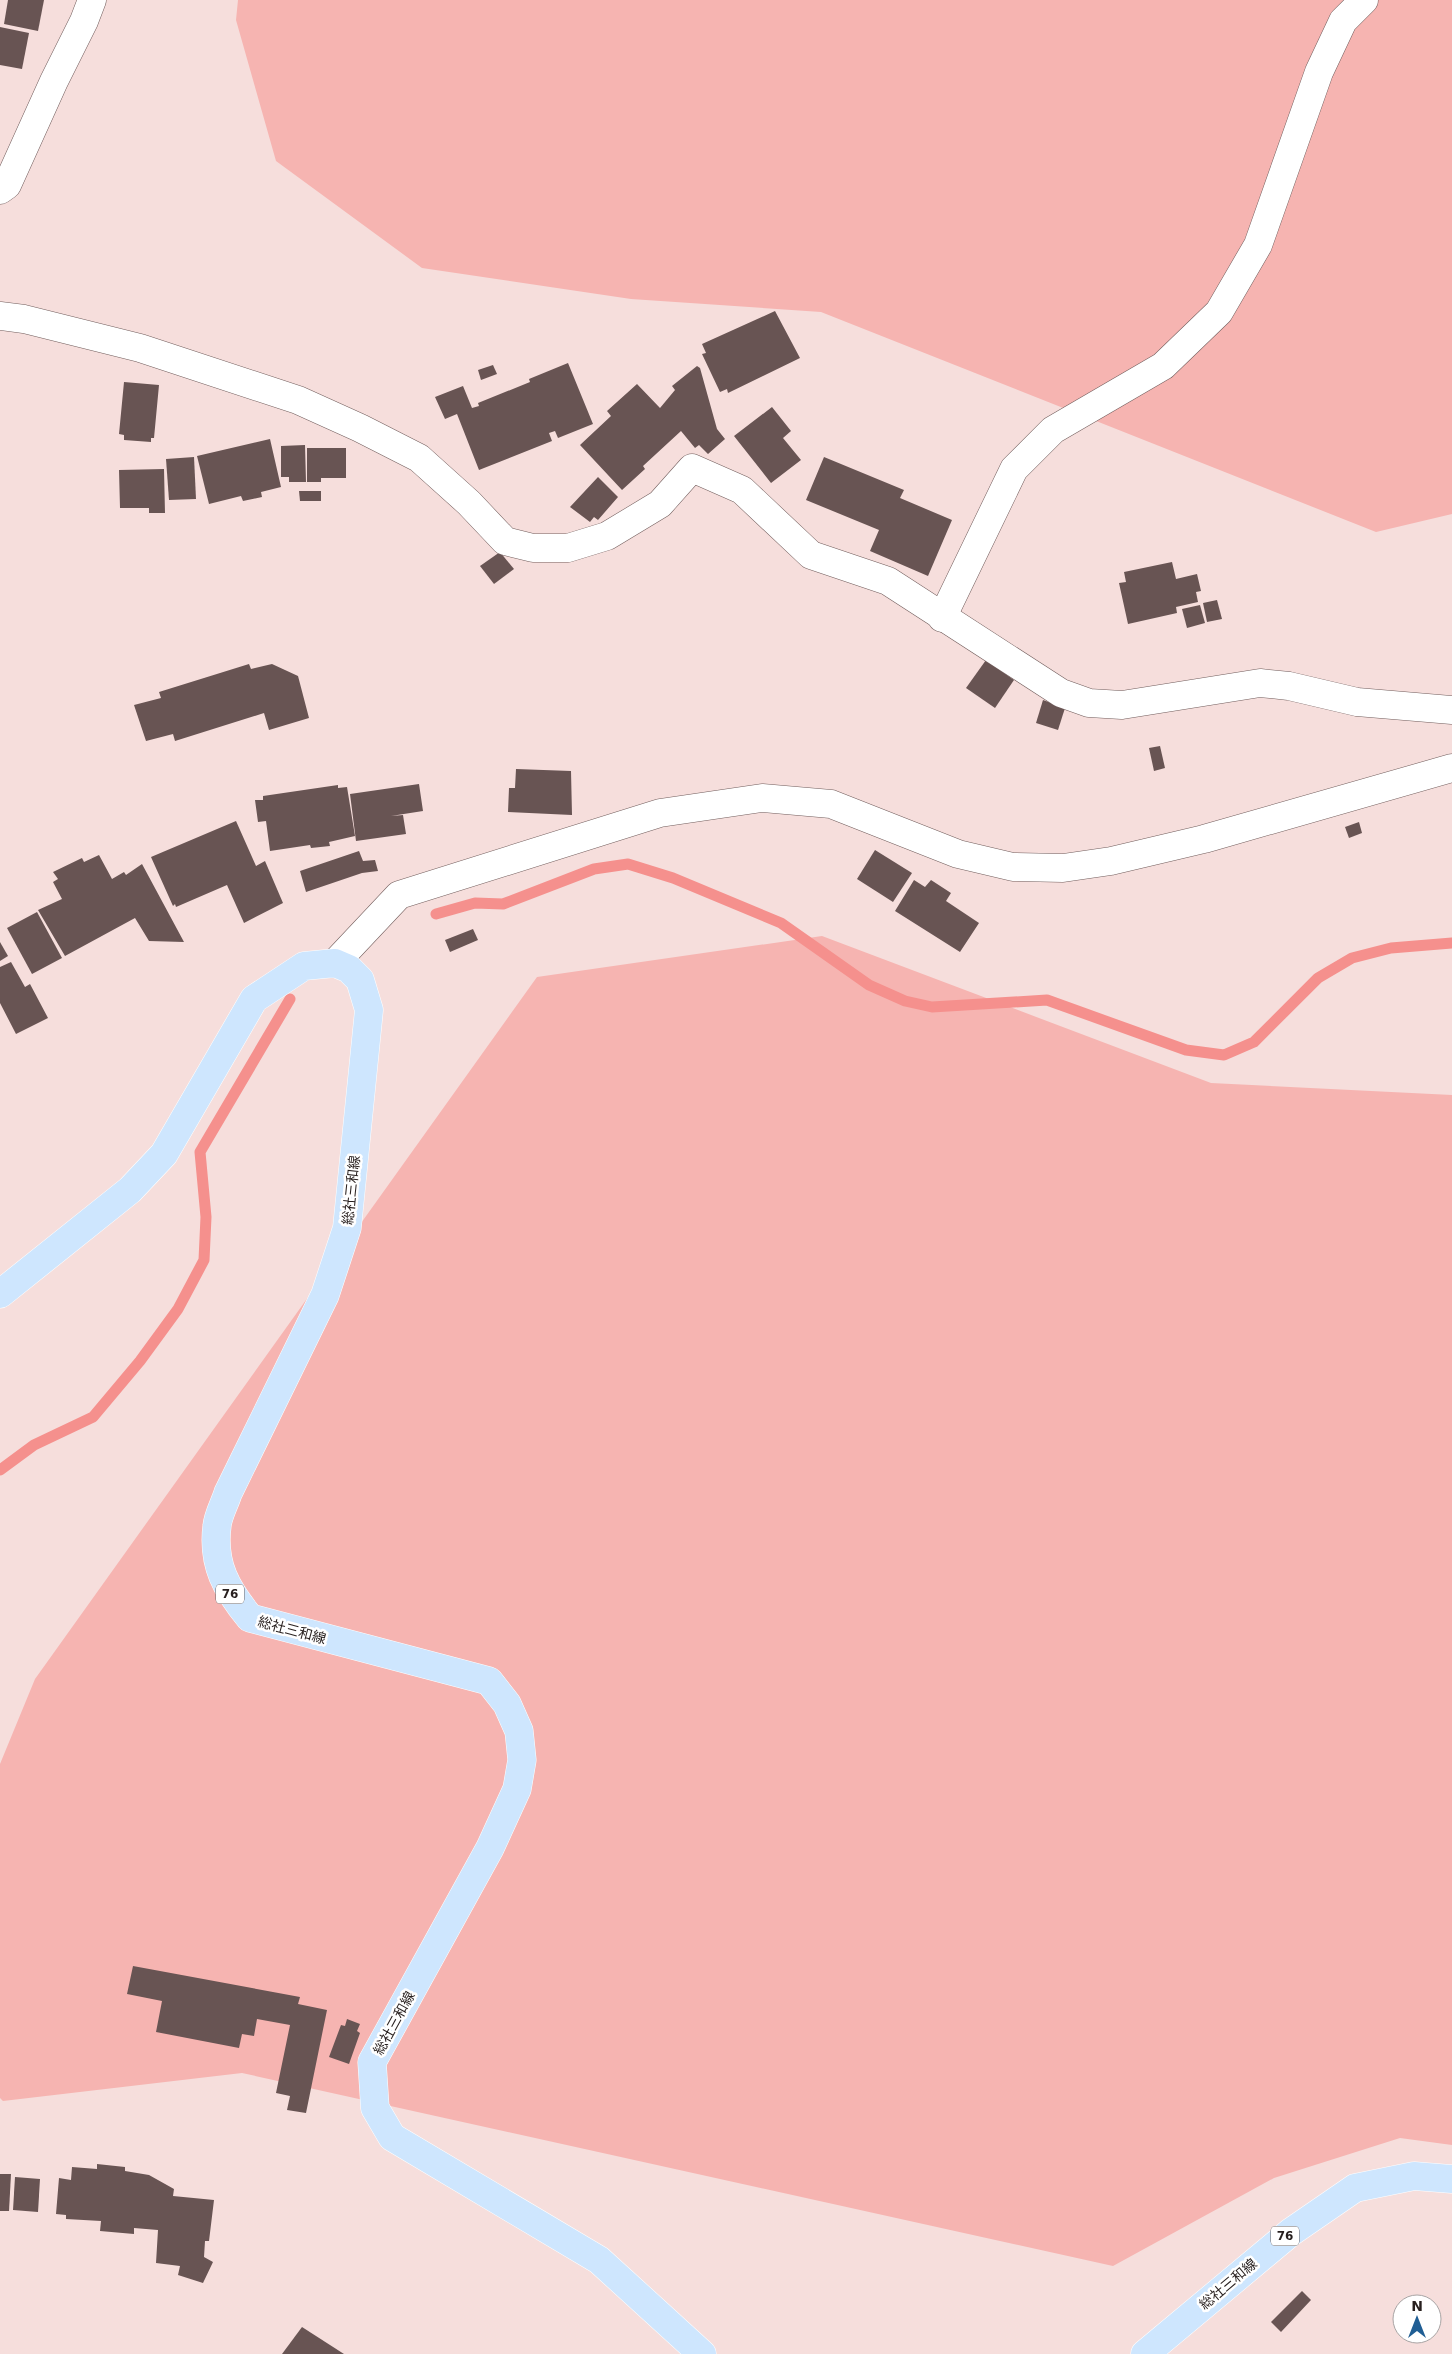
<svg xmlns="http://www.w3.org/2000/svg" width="1452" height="2354" font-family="'DejaVu Sans','Noto Sans JP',sans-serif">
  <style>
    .green { fill: #f6b4b1 }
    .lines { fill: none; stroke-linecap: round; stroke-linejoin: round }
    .stream { stroke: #f5908d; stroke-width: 11 }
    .building { fill: #685453 }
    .minor-casing { stroke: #725e5d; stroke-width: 29 }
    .primary-casing { stroke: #fff; stroke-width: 29 }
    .minor { stroke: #fff; stroke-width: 28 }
    .primary { stroke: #cee6fe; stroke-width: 28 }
    .labels { text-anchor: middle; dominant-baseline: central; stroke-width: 5; stroke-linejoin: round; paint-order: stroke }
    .shield { fill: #fff; stroke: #686262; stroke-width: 1 }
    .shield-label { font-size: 12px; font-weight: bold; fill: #271f1e }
    .street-label { font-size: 14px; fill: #271f1e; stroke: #fff }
  </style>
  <rect width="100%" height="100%" fill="#f6dedc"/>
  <g class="green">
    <polygon points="238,0 1452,0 1452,514 1376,532 821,312 631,299 422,268 276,161 236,20"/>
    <polygon points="822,936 1211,1083 1452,1095 1452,2145 1400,2138 1274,2178 1113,2266 242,2073 3,2101 0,2098 0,1764 35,1679 537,977"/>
  </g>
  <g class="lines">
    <g class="stream">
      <polyline points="436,914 475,903 503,904 594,869 628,864 673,878 781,923 869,985 905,1001 932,1007 1047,1000 1186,1050 1224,1055 1254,1042 1318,978 1352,958 1391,948 1452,943"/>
      <polyline points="0,1470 34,1445 93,1417 140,1361 178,1309 204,1260 206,1217 200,1152 290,999"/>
    </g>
  </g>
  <g class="building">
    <polygon points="8,0 44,0 38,31 4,24"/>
    <polygon points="0,27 29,33 22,69 0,65"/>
    <polygon points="775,311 800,358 728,393 727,389 720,392 702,354 706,353 702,344"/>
    <polygon points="568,363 593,424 558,438 555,431 549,433 552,441 479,470 457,414 445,419 435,397 463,386 472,408 479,406 478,403 530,382 529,379"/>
    <polygon points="493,365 497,374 481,380 478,370"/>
    <polygon points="697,366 700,368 717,429 725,439 708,454 699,445 695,448 681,431 643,466 645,469 622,490 580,445 611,416 607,411 637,384 660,408 675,390 672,386"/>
    <polygon points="124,382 159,385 154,438 151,438 151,442 124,440 124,435 119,434"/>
    <polygon points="772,407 791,431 783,438 801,460 771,483 734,436"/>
    <polygon points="270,439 281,487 261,492 262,497 243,501 241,496 209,504 197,456"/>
    <polygon points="305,445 306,482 289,482 289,477 281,477 281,446"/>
    <polygon points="307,448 346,448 346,478 321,478 321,482 307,482"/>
    <polygon points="194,457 196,499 169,500 166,459"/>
    <polygon points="824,457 904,490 900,498 952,520 928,576 870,551 879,530 806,500"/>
    <polygon points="164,469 165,513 149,513 149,508 120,508 119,470"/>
    <polygon points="598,477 618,497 598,520 594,517 590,522 570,507"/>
    <polygon points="299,491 321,491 321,501 300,501"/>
    <polygon points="500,552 514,569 494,584 480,566"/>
    <polygon points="1172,562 1176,579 1197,574 1201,591 1196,592 1198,602 1176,607 1177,613 1128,624 1119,583 1126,582 1124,572"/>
    <polygon points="1217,600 1222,619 1207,622 1203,603"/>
    <polygon points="1200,605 1205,623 1187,628 1182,609"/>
    <polygon points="986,660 1014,680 995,708 966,688"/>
    <polygon points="249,664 251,669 272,664 298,676 309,718 269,730 264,713 175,741 173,734 146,741 134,705 161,698 159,692"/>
    <polygon points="1043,700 1065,708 1058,730 1036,723"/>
    <polygon points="1160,746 1165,768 1154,771 1149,748"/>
    <polygon points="516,769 571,771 572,815 508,812 509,788 515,788"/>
    <polygon points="419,784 423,811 391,816 403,815 406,834 356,841 350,794"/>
    <polygon points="338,785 338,788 347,787 355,836 329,842 330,846 311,848 310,845 270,851 266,821 258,822 255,800 263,800 263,796"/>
    <polygon points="236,821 256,866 265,861 283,903 244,923 227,885 176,907 175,904 173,906 151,857"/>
    <polygon points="1359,822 1362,833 1349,838 1345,827"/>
    <polygon points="875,850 912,873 893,902 857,879"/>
    <polygon points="359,851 363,861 375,860 378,871 362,873 306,892 300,871"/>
    <polygon points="99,855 112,879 124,872 126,875 142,864 184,942 149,941 135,918 65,956 38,910 62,899 53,882 58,879 53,872 82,858 84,862"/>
    <polygon points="914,880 925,887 931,880 951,893 946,901 979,923 960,952 895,911"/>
    <polygon points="37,912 62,958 32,974 7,928"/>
    <polygon points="473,929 478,940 450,952 445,940"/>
    <polygon points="0,942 8,956 0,961"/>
    <polygon points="11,962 25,987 30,984 48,1018 16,1034 0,1003 0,967"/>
    <polygon points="133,1966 300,1997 298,2004 327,2010 306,2113 287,2110 290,2096 276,2093 290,2025 257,2019 254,2036 242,2034 239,2048 156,2032 162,2001 127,1994"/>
    <polygon points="347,2019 360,2024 357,2031 360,2033 349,2064 329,2057 341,2025 345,2026"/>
    <polygon points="97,2164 125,2167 125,2171 149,2175 174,2189 173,2196 214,2200 209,2241 205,2241 204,2257 213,2262 203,2283 178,2275 180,2266 156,2263 158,2230 134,2228 134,2234 100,2231 101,2221 66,2219 66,2215 56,2214 59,2178 71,2180 72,2167 97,2169"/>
    <polygon points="0,2174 11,2174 9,2211 0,2211"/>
    <polygon points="15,2177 40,2179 38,2212 13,2210"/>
    <polygon points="1302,2291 1311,2300 1281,2332 1271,2322"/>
    <polygon points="302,2327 344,2354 282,2354"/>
  </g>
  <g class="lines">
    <defs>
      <g id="minor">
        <polyline points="0,190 7,185 54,81 84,21 92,0"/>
        <polyline points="0,316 24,319 140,348 298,400 360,428 419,458 469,503 505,541 533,548 568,548 607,536 660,504 692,468 742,490 811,555 888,581 1061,693 1089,703 1122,705 1260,683 1289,686 1357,702 1452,710"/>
        <polyline points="942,618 1014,469 1053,430 1163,366 1219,312 1258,245 1319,72 1343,21 1364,0"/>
        <polyline points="335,963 399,895 660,813 762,798 831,804 958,854 1013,867 1063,868 1111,861 1204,839 1452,768"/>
      </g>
      <g id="primary">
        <path d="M0 1294 130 1190 164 1154 254 999 304 966 335 963 349 969 360 980 369 1010 347 1228 325 1295 228 1493C225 1503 218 1515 217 1526 212 1565 227 1590 250 1618L489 1681 507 1704 519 1731 522 1760 517 1789 490 1848 372 2062 375 2108 392 2137 599 2260 702 2354"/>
        <polyline points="1145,2354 1291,2232 1355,2188 1414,2176 1452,2179"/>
      </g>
    </defs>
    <use href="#minor" class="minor-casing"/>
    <use href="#primary" class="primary-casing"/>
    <use href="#minor" class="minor"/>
    <use href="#primary" class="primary"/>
  </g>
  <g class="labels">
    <g class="shield">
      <rect x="216" y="1584.5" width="28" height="19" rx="4"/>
      <rect x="1271" y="2226.5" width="28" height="19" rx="4"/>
    </g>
    <g class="shield-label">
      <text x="230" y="1594">76</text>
      <text x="1285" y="2236">76</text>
    </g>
    <g class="street-label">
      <text transform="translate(351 1190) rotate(-84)">総社三和線</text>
      <text transform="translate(292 1630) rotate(15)">総社三和線</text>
      <text transform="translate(394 2023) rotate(-61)">総社三和線</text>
      <text transform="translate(1228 2284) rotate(-40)">総社三和線</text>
    </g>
  </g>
  <g transform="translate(1417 2319)"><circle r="24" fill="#ffffff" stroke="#a9a5a5"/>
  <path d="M0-4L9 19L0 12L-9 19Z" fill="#205e94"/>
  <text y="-8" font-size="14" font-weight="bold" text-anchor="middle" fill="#271f1e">N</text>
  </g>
</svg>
